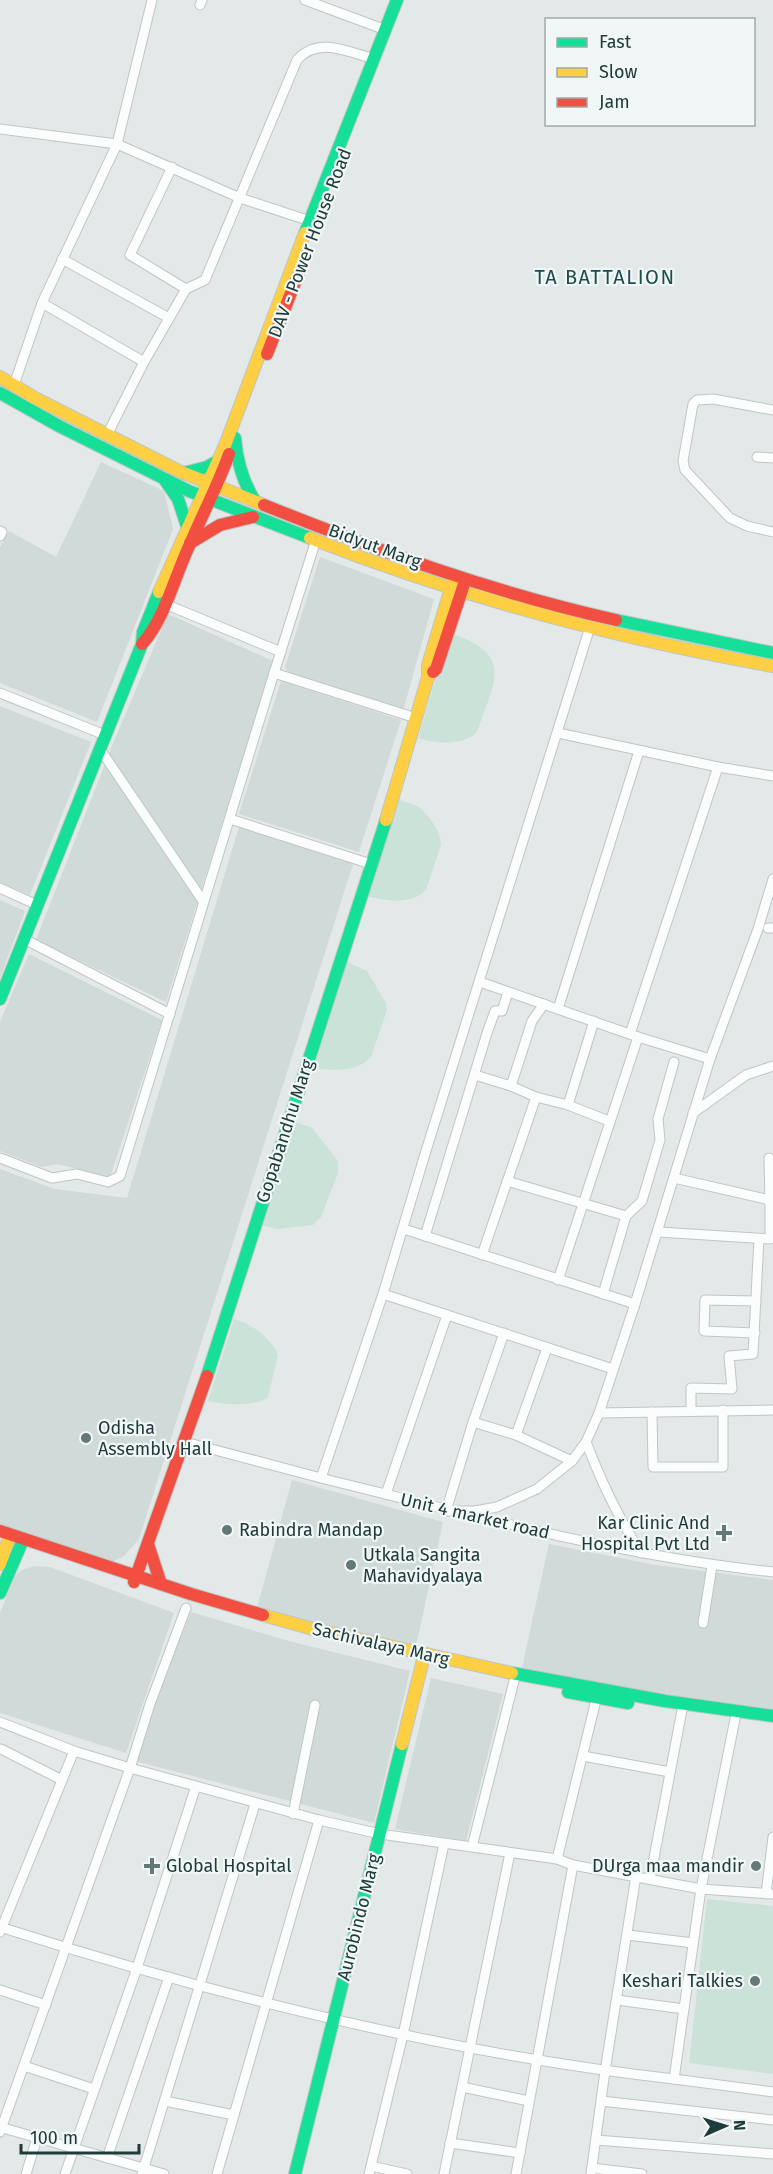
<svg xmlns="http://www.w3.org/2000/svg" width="773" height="2174" font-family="'Fira Sans',sans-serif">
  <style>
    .built { fill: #d0dad8 }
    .green { fill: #cbe2d9 }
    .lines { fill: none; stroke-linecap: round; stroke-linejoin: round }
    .street-casing { stroke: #c0c5c5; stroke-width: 11 }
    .fast-casing { stroke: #bec6c5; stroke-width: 14 }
    .slow-casing { stroke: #bec6c5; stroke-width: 14 }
    .jam-casing { stroke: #bec6c5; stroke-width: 14 }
    .street { stroke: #fbfcfc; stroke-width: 9 }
    .fast { stroke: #16e098; stroke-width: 12 }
    .slow { stroke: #ffcf43; stroke-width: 12 }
    .jam { stroke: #f24e42; stroke-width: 12 }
    .poi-dot { fill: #647878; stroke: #f0f7f6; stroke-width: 2 }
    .labels { text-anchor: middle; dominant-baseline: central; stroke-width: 4.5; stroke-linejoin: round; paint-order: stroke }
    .street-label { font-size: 18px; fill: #203b3b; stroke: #f0f7f6 }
    .poi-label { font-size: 18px; fill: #203b3b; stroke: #f0f7f6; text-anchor: start }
    .neighbourhood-label { font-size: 20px; letter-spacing: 1.5px; fill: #1c4c4d; stroke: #f0f7f6 }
  </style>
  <rect width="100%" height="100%" fill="#e3e8e8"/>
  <g class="built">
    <polygon points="101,462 164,491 173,529 97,722 0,683 0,547 9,531 56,557"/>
    <polygon points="320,557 434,599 403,711 289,674 285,667"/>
    <polygon points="168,614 273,661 166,1002 36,940 114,741"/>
    <polygon points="281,681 401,720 359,852 239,814"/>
    <polygon points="0,706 91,742 30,895 0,882"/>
    <polygon points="239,827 353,864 139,1539 124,1556 112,1562 28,1536 0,1525 0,1169 55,1189 127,1198"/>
    <polygon points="0,900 25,911 0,978"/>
    <polygon points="29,954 162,1020 110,1177 58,1164 41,1167 0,1151 0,1022"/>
    <polygon points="292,1480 443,1522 415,1650 257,1608"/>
    <polygon points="549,1544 656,1565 773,1580 773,1709 558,1679 521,1672"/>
    <polygon points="35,1566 50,1567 174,1613 126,1753 0,1713 0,1613 15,1576 22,1570"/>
    <polygon points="191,1612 289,1641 410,1671 374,1823 135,1761 150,1712"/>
    <polygon points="431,1678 503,1694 466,1841 395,1829"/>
  </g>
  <g class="green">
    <path d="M449 633C516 654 494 681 477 732 462 746 436 744 418 738Z"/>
    <path d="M398 799C405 802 414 804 420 808 430 816 441 833 441 845L426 890C412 905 385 901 367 896Z"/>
    <path d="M345 961 367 971 386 1003 387 1010 371 1057C357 1072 333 1071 313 1068Z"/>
    <polygon points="294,1121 312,1128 338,1161 338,1173 321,1217 313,1225 278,1229 260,1225"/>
    <path d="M234 1319C251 1323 272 1339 278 1355L268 1397C256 1407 223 1405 208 1401Z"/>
    <polygon points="707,1899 773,1906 773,2074 689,2063"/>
  </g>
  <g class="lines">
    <defs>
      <g id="street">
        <polyline points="305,0 386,30"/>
        <polyline points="200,5 202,0"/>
        <polyline points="0,129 117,144 240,198 310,221"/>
        <polyline points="172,167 130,255 186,289"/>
        <polyline points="62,259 169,318"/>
        <polyline points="42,303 144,362"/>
        <polyline points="14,385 42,303 117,144 152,0"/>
        <polyline points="773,410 713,399 697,400 693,404 683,461 685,470 730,518 747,526 773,532"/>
        <path d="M107 435 144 362 186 289 205 280 297 60C318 36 348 52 374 59"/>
        <polyline points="757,457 773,458"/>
        <polyline points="0,531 2,532 0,536"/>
        <polyline points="316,540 274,673 416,718"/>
        <polyline points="165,604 281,652"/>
        <polyline points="0,693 105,735"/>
        <polyline points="558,733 718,767 773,776"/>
        <polyline points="100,749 203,901"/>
        <polyline points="230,819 371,864"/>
        <polyline points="0,888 37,905"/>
        <polyline points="768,928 773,928"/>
        <polyline points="24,939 170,1014"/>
        <polyline points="480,982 638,1037 710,1059"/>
        <polyline points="558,1009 639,751"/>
        <polyline points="630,1034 718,767"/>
        <polyline points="475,1075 511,1086 536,1097 568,1105 609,1121"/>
        <polyline points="511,1086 532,1021 544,1004"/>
        <polyline points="568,1105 594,1021"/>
        <polyline points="693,1113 746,1075 773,1066"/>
        <polyline points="0,1158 52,1178 77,1174 108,1182 120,1176 274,673"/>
        <polyline points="769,1158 770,1204"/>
        <polyline points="674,1178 770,1200"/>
        <polyline points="507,1181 626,1216"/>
        <polyline points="404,1229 635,1304"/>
        <polyline points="659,1232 770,1239 770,1204 773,1204"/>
        <polyline points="425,1236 487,1033 495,1011 502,1011 508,992"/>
        <polyline points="482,1255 536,1097"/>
        <polyline points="558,1280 638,1037"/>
        <polyline points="383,1294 613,1369"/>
        <polyline points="603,1294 626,1216 642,1201 660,1140 658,1119 674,1062"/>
        <polyline points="504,1333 473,1422 446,1511 475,1511 497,1507 537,1489 572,1461 586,1442 599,1413 635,1304 710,1059 758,929 773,879"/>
        <polyline points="755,1333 704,1331 705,1300 756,1301"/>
        <polyline points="547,1348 516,1435 572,1461"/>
        <polyline points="691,1410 691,1388 732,1389 729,1356 753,1354 759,1239"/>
        <polyline points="652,1412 653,1467 723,1467 723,1410"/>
        <polyline points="599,1413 773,1410"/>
        <polyline points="473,1422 516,1435"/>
        <polyline points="185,1442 321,1478 383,1294 425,1154 590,627"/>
        <path d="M586 1442C602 1483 617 1515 641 1553"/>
        <path d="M321 1478C470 1515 620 1556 773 1572"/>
        <polyline points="386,1494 447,1315"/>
        <polyline points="703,1623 712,1566"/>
        <polyline points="735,1719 701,1889 674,2079 773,2092"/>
        <polyline points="0,1722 74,1751 130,1768 319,1820 380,1834 557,1859 573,1865 701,1889 773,1894"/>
        <polyline points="1,1749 62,1780"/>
        <polyline points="583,1756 670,1772"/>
        <polyline points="293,1814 315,1705"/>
        <polyline points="472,1847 514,1681"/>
        <polyline points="557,1859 598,1692"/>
        <polyline points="650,1879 682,1710"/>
        <polyline points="766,1894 773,1837"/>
        <path d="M0 1927C220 1997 445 2053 674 2079"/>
        <polyline points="0,1932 74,1751"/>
        <polyline points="628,1935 693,1943"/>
        <polyline points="0,1990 46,2005"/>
        <polyline points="617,2000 684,2009"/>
        <polyline points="24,2066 94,2089"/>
        <polyline points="462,2087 529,2101"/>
        <polyline points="165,2101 234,2115"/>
        <polyline points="601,2101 773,2120"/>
        <polyline points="0,2127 164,2174"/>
        <polyline points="0,2132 130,1768 150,1704 186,1608"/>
        <polyline points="596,2140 773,2154"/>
        <polyline points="450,2143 520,2153"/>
        <polyline points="107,2158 169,1977"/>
        <polyline points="371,2166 407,2174"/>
        <polyline points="592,2168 642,2174"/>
        <polyline points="26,2174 37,2138"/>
        <polyline points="65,2174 137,1968 196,1786"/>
        <polyline points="142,2174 255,1804"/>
        <polyline points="217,2174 319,1820"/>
        <polyline points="369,2174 403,2035 444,1844"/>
        <polyline points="444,2174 510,1853"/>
        <polyline points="516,2174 573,1865"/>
        <polyline points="591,2174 605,2071 636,1876"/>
      </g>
      <g id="fast">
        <polyline points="305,233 397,0"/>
        <polyline points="0,393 59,426 189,491 310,538"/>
        <path d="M235 438C237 461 242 481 255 501"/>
        <polyline points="184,473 207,467 218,461"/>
        <polyline points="165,480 178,499 188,529"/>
        <polyline points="616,620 773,653"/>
        <polyline points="0,999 142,644 143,632 159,592"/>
        <polyline points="207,1376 386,820"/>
        <polyline points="0,1593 23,1540"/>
        <polyline points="512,1673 665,1701 773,1716"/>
        <polyline points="568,1692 628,1703"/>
        <polyline points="295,2174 402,1744"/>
      </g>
      <g id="slow">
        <polyline points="0,377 35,398 179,471 264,505"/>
        <path d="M310 538C460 597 615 638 773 666"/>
        <polyline points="159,592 226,443 305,233"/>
        <polyline points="386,820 428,677 428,665 453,581"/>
        <polyline points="0,1564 10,1535"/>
        <polyline points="263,1615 313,1629 512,1673"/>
        <polyline points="402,1744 423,1660"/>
      </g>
      <g id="jam">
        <polyline points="267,354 298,275"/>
        <path d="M264 505C376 550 497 594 616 620"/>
        <polyline points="190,543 220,525 253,517"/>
        <path d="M142 644C165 619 175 575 190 544 203 513 218 485 229 454"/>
        <polyline points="433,672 436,669 464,584"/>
        <polyline points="0,1531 191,1594 263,1615"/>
        <polyline points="148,1544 161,1584"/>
        <polyline points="134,1582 207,1376"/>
      </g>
    </defs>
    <use href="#street" class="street-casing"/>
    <use href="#fast" class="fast-casing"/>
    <use href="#slow" class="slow-casing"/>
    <use href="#jam" class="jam-casing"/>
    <use href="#street" class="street"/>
    <use href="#fast" class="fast"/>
    <use href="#slow" class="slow"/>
    <use href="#jam" class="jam"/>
  </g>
  <g class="poi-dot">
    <circle cx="86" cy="1438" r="6"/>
    <circle cx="227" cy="1530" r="6"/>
    <path d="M721 1524h6v6h6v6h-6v6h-6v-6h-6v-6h6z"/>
    <circle cx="351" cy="1565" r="6"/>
    <path d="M149 1857h6v6h6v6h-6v6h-6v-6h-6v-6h6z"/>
    <circle cx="756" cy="1866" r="6"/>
    <circle cx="755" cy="1981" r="6"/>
  </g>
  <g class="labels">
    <g class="street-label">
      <text transform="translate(310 243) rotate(-69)">DAV - Power House Road</text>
      <text transform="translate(375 546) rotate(20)">Bidyut Marg</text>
      <text transform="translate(285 1131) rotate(-72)">Gopabandhu Marg</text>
      <text transform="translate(475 1516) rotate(13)">Unit 4 market road</text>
      <text transform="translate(381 1644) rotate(13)">Sachivalaya Marg</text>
      <text transform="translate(359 1917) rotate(-76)">Aurobindo Marg</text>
    </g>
    <g class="poi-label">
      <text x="98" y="1428">Odisha<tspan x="98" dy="21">Assembly Hall</tspan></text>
      <text x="710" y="1523" text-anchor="end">Kar Clinic And<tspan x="710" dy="21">Hospital Pvt Ltd</tspan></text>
      <text x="239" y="1530">Rabindra Mandap</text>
      <text x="363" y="1555">Utkala Sangita<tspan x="363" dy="21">Mahavidyalaya</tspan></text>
      <text x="166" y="1866">Global Hospital</text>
      <text x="744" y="1866" text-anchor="end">DUrga maa mandir</text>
      <text x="743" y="1981" text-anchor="end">Keshari Talkies</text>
    </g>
    <g class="neighbourhood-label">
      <text x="605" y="277">TA BATTALION</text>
    </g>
  </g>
  <rect x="545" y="18" width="210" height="108" fill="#f0f7f6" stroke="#9dacab" stroke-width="1.5"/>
  <rect x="557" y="38" width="30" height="9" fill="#16e098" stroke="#9dacab" stroke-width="1.5"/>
  <text x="599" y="48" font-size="18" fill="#203b3b">Fast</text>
  <rect x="557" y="68" width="30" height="9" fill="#ffcf43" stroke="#9dacab" stroke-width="1.5"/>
  <text x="599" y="78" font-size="18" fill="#203b3b">Slow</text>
  <rect x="557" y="98" width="30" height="9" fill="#f24e42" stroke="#9dacab" stroke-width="1.5"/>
  <text x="599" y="108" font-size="18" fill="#203b3b">Jam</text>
  <g transform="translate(725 2126) rotate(87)" stroke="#f0f7f6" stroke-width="4.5" paint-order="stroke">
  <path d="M0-4.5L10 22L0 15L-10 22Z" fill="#203b3b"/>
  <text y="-9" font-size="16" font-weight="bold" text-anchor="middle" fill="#203b3b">N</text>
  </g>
  <path d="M21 2144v9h118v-9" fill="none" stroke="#203b3b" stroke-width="3"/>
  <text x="30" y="2144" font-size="18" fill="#203b3b" stroke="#f0f7f6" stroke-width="4.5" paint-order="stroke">100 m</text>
</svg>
